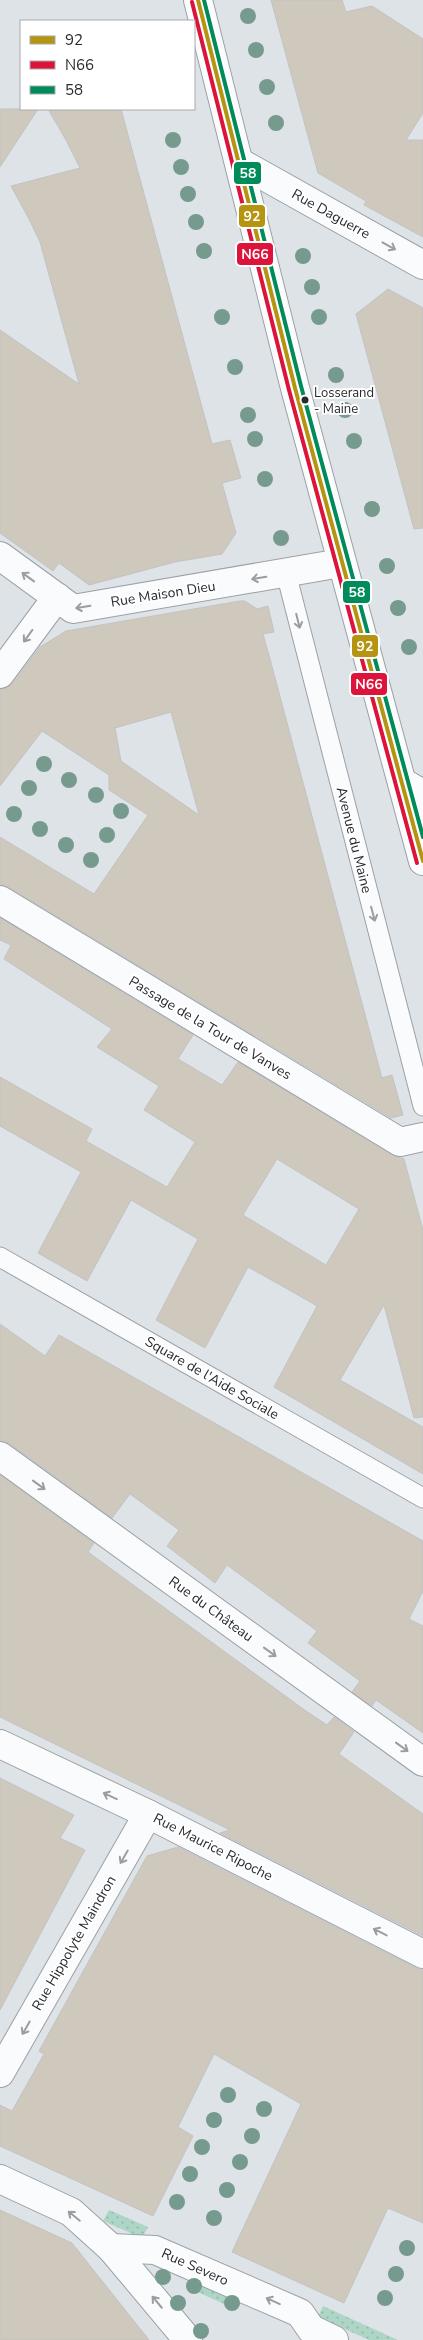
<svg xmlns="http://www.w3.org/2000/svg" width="423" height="2340" font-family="'Nunito Sans',sans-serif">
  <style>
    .grass { fill: url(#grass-dots) }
    .building { fill: #cec8bd; stroke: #c2c3c4; fill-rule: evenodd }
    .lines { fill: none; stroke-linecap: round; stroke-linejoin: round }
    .lane-casing { stroke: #9da0a4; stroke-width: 21 }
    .street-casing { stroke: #9da0a4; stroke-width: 30 }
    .primary-casing { stroke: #9da0a4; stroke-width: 30 }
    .lane { stroke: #fafbfc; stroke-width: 19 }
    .street { stroke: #fafbfc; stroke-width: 28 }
    .primary { stroke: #fafbfc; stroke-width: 28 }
    .bus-1-casing { stroke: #fff; stroke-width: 8 }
    .bus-2-casing { stroke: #fff; stroke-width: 8 }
    .bus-3-casing { stroke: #fff; stroke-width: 8 }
    .bus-1 { stroke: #b49411; stroke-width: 4 }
    .bus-2 { stroke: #dc143c; stroke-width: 4 }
    .bus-3 { stroke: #008b5a; stroke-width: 4 }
    .tree { fill: #779a8e }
    .oneway { stroke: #9c9d9f }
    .bus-dot { fill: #282a2e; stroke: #fff; stroke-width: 2 }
    .labels { text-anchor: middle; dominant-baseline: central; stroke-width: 4; stroke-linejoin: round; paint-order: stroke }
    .bus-label { font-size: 13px; fill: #282a2e; stroke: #fff; text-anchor: start }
    .street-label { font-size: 14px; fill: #282a2e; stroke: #fff }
    .line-badge { stroke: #fff; stroke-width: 2 }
    .badge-label { font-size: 14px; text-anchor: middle; font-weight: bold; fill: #fff }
  </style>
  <defs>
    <pattern id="grass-dots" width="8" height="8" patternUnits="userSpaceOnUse" patternTransform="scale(1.25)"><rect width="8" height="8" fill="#aed6c6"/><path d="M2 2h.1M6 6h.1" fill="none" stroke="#96b8aa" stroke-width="1.8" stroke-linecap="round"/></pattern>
  </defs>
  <rect width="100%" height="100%" fill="#dee3e8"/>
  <g class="grass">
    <polygon points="109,2210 148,2227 142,2238 103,2221"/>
    <polygon points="192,2277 241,2299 235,2309 187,2287"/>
    <polygon points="323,2306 398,2340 369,2340 318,2317"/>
  </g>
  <g class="building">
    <polygon points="271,0 342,0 346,12 372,6 423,39 423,113 406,140 423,140 423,237 364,205 366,201 318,173"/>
    <polygon points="0,109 38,109 0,167"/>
    <polygon points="48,109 121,109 212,444 230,440 241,478 222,483 236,533 222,554 175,562 89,585 59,563 53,571 0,533 0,330 79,384 40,242 29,219 11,186 80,168 66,140"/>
    <polygon points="388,289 423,308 423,528 414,529 356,314"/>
    <path d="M240 601H245L257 609 268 606 274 632 263 634 270 659 382 1078 392 1075 403 1115 391 1118 8 887 0 884V837L94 894 148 815 109 790V775L42 731 0 786V689L7 688 13 683 40 647 66 631ZM171 712 199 815 121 761 115 728Z"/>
    <path d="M0 918 193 1035 178 1059 222 1085 238 1062 392 1155 404 1159 423 1230V1417L414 1418 384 1305 340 1380 423 1427V1474L274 1387 317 1306 291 1291 248 1267 205 1348 156 1320 198 1239 131 1200 87 1281 38 1253 81 1172 0 1126V1077L92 1129 86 1141 167 1187 195 1142 144 1110 159 1086 97 1047 112 1029 4 959 11 945 0 940ZM277 1159 359 1209 326 1265 243 1215Z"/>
    <polygon points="0,1324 45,1356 59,1335 423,1541 423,1591 409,1619 423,1626 423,1733 376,1700 372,1706 352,1692 360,1681 308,1643 317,1631 227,1565 215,1583 167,1546 179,1530 130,1494 112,1518 9,1443 0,1441"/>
    <polygon points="0,1475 94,1543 88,1552 306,1711 327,1725 334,1717 354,1732 339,1754 423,1814 423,1936 220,1833 230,1830 0,1717"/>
    <polygon points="0,1778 74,1815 60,1838 85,1850 0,2010"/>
    <polygon points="178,1847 416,1968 423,1970 423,2223 388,2208 344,2303 232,2252 301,2104 214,2054 178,2127 193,2136 153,2216 0,2146 0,2105 12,2111 44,2054 39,2051 147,1856"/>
    <polygon points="0,2210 72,2243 149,2340 0,2340"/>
  </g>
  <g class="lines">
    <defs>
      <g id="lane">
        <polyline points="286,573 423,1106"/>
        <polyline points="0,1257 423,1498"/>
      </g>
      <g id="street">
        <polyline points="239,162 423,265"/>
        <polyline points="0,556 73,609 341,563"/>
        <polyline points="0,674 57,597"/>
        <polyline points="402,782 423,794"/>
        <polyline points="0,900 400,1142 423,1137"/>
        <polyline points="0,1456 423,1762"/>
        <polyline points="0,1744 148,1814 423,1954"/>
        <polyline points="0,2073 148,1814"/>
        <polyline points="0,2179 71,2212 111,2248 188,2340"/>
        <polyline points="111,2248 155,2250 300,2313 311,2329 334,2340"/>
      </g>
      <polyline id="primary" points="198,0 295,388 423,861"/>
    </defs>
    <use href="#lane" class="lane-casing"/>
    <use href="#street" class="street-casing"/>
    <use href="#primary" class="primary-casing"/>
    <use href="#lane" class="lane"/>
    <use href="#street" class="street"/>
    <use href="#primary" class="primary"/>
    <defs>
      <polyline id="bus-1" points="198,0 295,388 423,861"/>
      <polyline id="bus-2" points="192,2 289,390 417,863"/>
      <polyline id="bus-3" points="204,0 301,386 423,837"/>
    </defs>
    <use href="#bus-1" class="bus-1-casing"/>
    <use href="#bus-2" class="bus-2-casing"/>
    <use href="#bus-3" class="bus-3-casing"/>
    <use href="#bus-1" class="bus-1"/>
    <use href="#bus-2" class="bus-2"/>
    <use href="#bus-3" class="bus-3"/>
  </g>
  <g class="tree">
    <circle cx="248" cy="16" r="8"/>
    <circle cx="256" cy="50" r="8"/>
    <circle cx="267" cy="87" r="8"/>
    <circle cx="276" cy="123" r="8"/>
    <circle cx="173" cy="140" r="8"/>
    <circle cx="181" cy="167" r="8"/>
    <circle cx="188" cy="194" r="8"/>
    <circle cx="196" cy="222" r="8"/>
    <circle cx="204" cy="251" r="8"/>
    <circle cx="303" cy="256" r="8"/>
    <circle cx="312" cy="287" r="8"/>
    <circle cx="222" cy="317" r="8"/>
    <circle cx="319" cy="317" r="8"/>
    <circle cx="235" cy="367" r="8"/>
    <circle cx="336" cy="375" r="8"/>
    <circle cx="345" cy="410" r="8"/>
    <circle cx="248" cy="415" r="8"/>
    <circle cx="255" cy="439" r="8"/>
    <circle cx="354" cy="441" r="8"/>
    <circle cx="265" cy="479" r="8"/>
    <circle cx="372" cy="509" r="8"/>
    <circle cx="281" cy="538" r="8"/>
    <circle cx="387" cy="566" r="8"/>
    <circle cx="398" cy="608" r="8"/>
    <circle cx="409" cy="647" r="8"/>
    <circle cx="44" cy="764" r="8"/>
    <circle cx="69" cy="780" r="8"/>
    <circle cx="29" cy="788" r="8"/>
    <circle cx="96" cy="795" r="8"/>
    <circle cx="121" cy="811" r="8"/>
    <circle cx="14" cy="814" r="8"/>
    <circle cx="40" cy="829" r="8"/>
    <circle cx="107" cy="835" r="8"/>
    <circle cx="66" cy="845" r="8"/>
    <circle cx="91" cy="860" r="8"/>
    <circle cx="228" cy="2095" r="8"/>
    <circle cx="264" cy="2109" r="8"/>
    <circle cx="214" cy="2120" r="8"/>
    <circle cx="252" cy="2136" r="8"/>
    <circle cx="202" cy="2147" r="8"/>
    <circle cx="240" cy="2162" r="8"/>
    <circle cx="190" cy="2174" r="8"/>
    <circle cx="227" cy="2190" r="8"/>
    <circle cx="177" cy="2202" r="8"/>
    <circle cx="214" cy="2218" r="8"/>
    <circle cx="407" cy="2248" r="8"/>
    <circle cx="396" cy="2274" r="8"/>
    <circle cx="163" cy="2277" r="8"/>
    <circle cx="194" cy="2286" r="8"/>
    <circle cx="385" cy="2298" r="8"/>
    <circle cx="178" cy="2303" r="8"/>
    <circle cx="232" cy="2303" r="8"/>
    <circle cx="201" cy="2331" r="8"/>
  </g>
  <defs><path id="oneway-shaft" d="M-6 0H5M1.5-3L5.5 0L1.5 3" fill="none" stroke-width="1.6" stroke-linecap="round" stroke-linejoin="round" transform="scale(1.25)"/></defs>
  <g class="oneway">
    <use href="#oneway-shaft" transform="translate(389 246) rotate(29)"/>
    <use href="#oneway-shaft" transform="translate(28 577) rotate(-144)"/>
    <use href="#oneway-shaft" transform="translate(259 578) rotate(171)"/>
    <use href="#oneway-shaft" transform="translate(83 607) rotate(171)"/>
    <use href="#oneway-shaft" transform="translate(298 621) rotate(76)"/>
    <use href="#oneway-shaft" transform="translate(28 636) rotate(126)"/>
    <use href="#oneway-shaft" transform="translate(373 914) rotate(75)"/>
    <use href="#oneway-shaft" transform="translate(39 1485) rotate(36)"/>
    <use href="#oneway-shaft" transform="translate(270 1652) rotate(36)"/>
    <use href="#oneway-shaft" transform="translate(402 1747) rotate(36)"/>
    <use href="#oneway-shaft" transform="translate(110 1796) rotate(-155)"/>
    <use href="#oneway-shaft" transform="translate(124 1857) rotate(120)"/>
    <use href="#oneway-shaft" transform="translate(380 1932) rotate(-153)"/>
    <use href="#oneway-shaft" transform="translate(26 2028) rotate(120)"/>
    <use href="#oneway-shaft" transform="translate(74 2216) rotate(-141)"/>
    <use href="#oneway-shaft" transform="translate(273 2301) rotate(-156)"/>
    <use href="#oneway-shaft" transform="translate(157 2302) rotate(-130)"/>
  </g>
  <circle class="bus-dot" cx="305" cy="400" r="4.5"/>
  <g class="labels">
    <g class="bus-label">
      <text x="314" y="393">Losserand<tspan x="314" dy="16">- Maine</tspan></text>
    </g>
    <g class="street-label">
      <text transform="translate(331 214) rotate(29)">Rue Daguerre</text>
      <text transform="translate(163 594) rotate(-9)">Rue Maison Dieu</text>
      <text transform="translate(354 840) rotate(76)">Avenue du Maine</text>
      <text transform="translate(210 1028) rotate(31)">Passage de la Tour de Vanves</text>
      <text transform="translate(212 1378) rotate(30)">Square de l'Aide Sociale</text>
      <text transform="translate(211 1609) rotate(36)">Rue du Château</text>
      <text transform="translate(213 1847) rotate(27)">Rue Maurice Ripoche</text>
      <text transform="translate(74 1943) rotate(-60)">Rue Hippolyte Maindron</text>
      <text transform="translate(195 2267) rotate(24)">Rue Severo</text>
    </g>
  </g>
  <g class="line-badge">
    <rect x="233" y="161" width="29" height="24" rx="5" fill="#008b5a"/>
    <rect x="238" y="204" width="28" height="24" rx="5" fill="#b49411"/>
    <rect x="236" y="242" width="38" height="24" rx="5" fill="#dc143c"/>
    <rect x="342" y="580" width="29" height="24" rx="5" fill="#008b5a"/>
    <rect x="351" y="634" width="28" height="24" rx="5" fill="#b49411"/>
    <rect x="350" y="672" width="38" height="24" rx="5" fill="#dc143c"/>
  </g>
  <g class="badge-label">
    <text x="248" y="178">58</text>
    <text x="252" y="221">92</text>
    <text x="255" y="259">N66</text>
    <text x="357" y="597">58</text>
    <text x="365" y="651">92</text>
    <text x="369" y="689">N66</text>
  </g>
  <rect x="20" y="20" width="175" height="90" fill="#ffffff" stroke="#a9aaab"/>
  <rect x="30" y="36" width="25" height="8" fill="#b49411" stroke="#a9aaab"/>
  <text x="65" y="45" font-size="15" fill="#282a2e">92</text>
  <rect x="30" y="61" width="25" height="8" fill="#dc143c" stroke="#a9aaab"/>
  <text x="65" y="70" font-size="15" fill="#282a2e">N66</text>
  <rect x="30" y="86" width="25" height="8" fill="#008b5a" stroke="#a9aaab"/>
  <text x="65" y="95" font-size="15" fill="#282a2e">58</text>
</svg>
